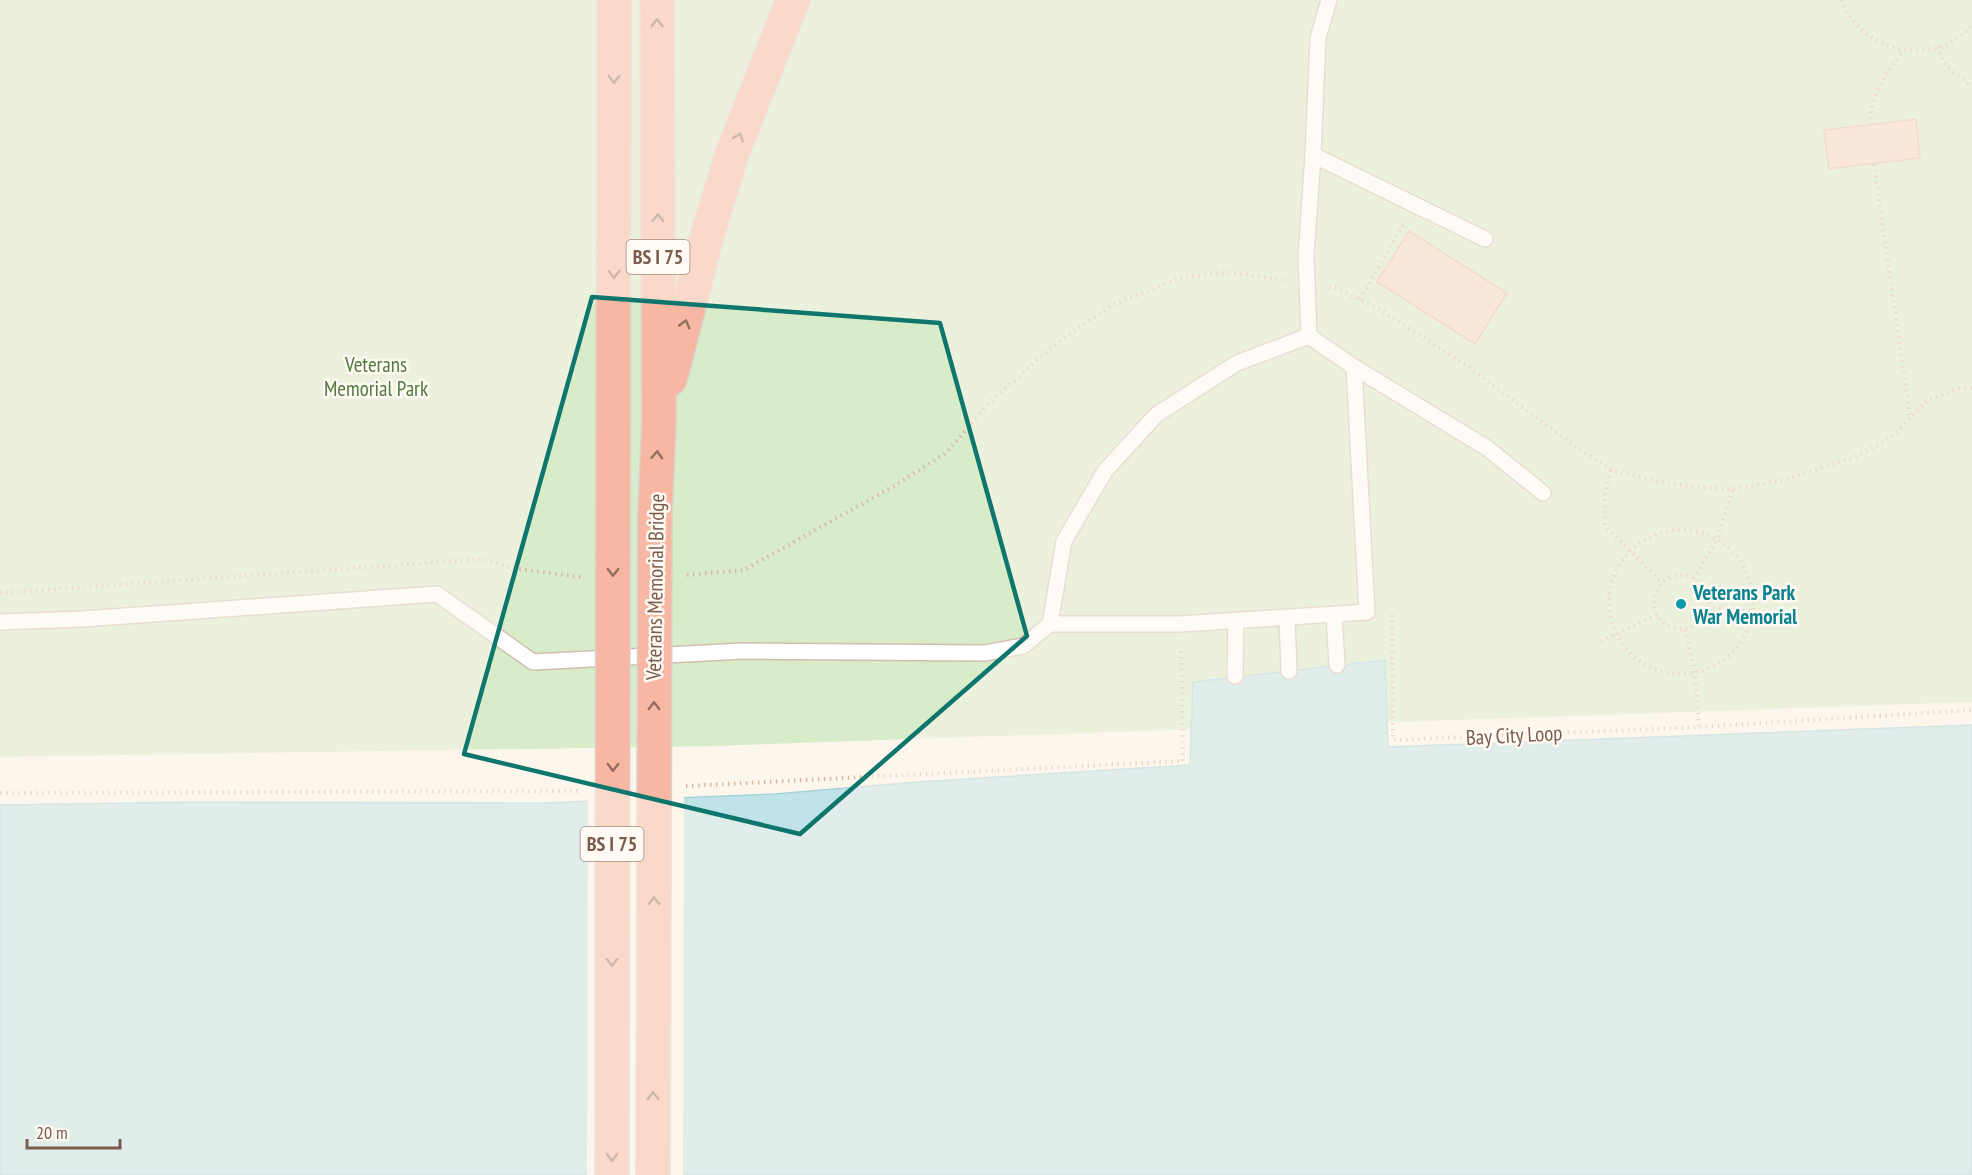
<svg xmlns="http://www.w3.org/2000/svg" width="1972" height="1175" font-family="'PT Sans Narrow',sans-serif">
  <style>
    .green { fill: #d8ecc9 }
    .water { fill: #bfe3e8; stroke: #a5d3da; stroke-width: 1.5 }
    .pier { fill: #fdf6ec }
    .building { fill: #f3d5c3; stroke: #e6bba3; stroke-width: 1.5 }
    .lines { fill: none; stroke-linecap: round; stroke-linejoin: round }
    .lane-casing { stroke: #d1beb0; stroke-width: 18 }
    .highway-casing { stroke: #dad1cd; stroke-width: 36 }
    .path { stroke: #d9b8a5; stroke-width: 4; stroke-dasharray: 1.5 4.5; stroke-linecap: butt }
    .lane { stroke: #fff; stroke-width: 15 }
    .highway { stroke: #f7b7a3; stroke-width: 33 }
    .highway-bridge-casing { stroke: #dad1cd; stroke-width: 36; stroke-linecap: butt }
    .highway-bridge { stroke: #f7b7a3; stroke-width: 33 }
    .oneway { stroke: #936e5e }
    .marked { fill: none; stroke: #0f766e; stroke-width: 4.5; stroke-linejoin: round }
    .culture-dot { fill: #0f9aa8; stroke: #fffaf3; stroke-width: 2 }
    .labels { text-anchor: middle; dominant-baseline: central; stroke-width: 5; stroke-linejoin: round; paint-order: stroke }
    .shield { fill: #fffaf3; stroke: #a28b7f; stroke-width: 1.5 }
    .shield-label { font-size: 20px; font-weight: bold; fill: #7a5c4d }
    .park-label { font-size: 21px; fill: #537a41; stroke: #fffaf3 }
    .street-label { font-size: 21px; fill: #7a5c4d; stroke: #fffaf3 }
    .culture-label { font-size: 21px; font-weight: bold; fill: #0d838f; stroke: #fffaf3; text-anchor: start }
  </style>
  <rect width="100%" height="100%" fill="#fdf6ec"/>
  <polygon class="green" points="0,0 1972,0 1972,702 712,746 0,757"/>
  <polygon class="water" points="1385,660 1388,747 1972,725 1972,1175 0,1175 0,805 198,802 547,803 775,794 917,782 1190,765 1193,682"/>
  <polygon class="pier" points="684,795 683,1175 587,1175 588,799"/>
  <g class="building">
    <polygon points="1916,119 1920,158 1829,169 1824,130"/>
    <polygon points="1409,231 1507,293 1475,344 1377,282"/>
  </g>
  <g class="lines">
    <defs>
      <g id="lane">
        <polyline points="1329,0 1318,38 1313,155 1306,256 1309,336 1354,367 1487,448 1543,493"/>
        <polyline points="1313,155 1485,239"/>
        <polyline points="1334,614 1337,665"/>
        <polyline points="1287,617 1289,671"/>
        <polyline points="0,622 83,619 437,594 533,662 743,651 985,653 1023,646 1050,624 1064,541 1105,471 1156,415 1237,363 1309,336"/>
        <polyline points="1050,624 1181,624 1367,612 1354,367"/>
        <polyline points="1235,676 1236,620"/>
      </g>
      <g id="highway">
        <polyline points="670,379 708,233 732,154 793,0"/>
        <polyline points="613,513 614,0"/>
        <polyline points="655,514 659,421 657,0"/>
      </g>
    </defs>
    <use href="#lane" class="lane-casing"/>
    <use href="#highway" class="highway-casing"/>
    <g class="path">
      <path d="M1842 0C1858 52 1939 70 1972 24"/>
      <polyline points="1937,47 1946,66 1972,87"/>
      <path d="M1870 125C1870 95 1886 72 1904 50"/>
      <polyline points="1874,164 1910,417"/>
      <polyline points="1329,287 1336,288 1381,310 1467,366 1564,438 1611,470 1656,481 1694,487 1733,489 1782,480 1853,458 1891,438 1926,401 1956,389 1972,388"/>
      <polyline points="1360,299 1403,225"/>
      <polyline points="1611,470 1605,494 1605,526 1662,583"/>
      <circle cx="1681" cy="602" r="72"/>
      <circle cx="1681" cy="602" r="27"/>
      <polyline points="687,575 744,570 894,486 946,453 990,402 1054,345 1112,305 1181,278 1228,272 1284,280"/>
      <polyline points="1694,579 1717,539 1733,489"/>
      <polyline points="0,593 482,559 511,568 581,577"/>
      <polyline points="1707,607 1752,611 1765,615"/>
      <polyline points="1392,615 1393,740 1699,727 1972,710"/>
      <polyline points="1685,630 1695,673 1699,727"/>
      <polyline points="1601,641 1657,615"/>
      <polyline points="686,786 1183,761 1181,646"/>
      <polyline points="0,793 582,791"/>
    </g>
    <use href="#lane" class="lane"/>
    <use href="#highway" class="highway"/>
    <defs>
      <g id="highway-bridge">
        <polyline points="612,1175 613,513"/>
        <polyline points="653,1175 655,514"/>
      </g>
    </defs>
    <use href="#highway-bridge" class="highway-bridge-casing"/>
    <use href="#highway-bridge" class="highway-bridge"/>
  </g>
  <defs><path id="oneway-chevron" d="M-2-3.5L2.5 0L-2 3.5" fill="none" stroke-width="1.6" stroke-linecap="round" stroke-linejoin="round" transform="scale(1.5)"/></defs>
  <g class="oneway">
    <use href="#oneway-chevron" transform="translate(657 23) rotate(-90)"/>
    <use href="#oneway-chevron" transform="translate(614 79) rotate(90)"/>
    <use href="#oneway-chevron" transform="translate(739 137) rotate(-69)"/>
    <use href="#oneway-chevron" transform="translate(658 218) rotate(-90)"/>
    <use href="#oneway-chevron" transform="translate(614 274) rotate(90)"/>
    <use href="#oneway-chevron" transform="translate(685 324) rotate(-75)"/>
    <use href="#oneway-chevron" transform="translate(657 455) rotate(-87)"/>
    <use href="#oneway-chevron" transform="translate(613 572) rotate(90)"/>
    <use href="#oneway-chevron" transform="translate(654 706) rotate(-90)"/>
    <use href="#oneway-chevron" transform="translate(613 767) rotate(90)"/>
    <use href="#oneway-chevron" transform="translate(654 901) rotate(-90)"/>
    <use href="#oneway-chevron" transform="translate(612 962) rotate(90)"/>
    <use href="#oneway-chevron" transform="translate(653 1096) rotate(-90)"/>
    <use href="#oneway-chevron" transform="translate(612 1157) rotate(90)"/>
  </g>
  <path d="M0 0H1972V1175H0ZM592 297 940 323 1027 636 800 834 464 754Z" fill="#fdf6ec" fill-opacity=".55" fill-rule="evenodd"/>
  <path class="marked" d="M592 297 940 323 1027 636 800 834 464 754Z"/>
  <circle class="culture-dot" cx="1681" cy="604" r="6"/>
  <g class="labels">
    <g class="shield">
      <rect x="626.5" y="240" width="63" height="34" rx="4.5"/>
      <rect x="580.5" y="827" width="63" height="34" rx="4.5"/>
    </g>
    <g class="shield-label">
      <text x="658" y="257">BS I 75</text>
      <text x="612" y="844">BS I 75</text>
    </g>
    <g class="park-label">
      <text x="376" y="364">Veterans<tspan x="376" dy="24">Memorial Park</tspan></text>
    </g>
    <g class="street-label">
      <text transform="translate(655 587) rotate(-89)">Veterans Memorial Bridge</text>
      <text transform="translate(1514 735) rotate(-3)">Bay City Loop</text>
    </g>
    <g class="culture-label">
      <text x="1693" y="592">Veterans Park<tspan x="1693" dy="24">War Memorial</tspan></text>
    </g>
  </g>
  <path d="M27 1139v9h93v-9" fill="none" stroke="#7a5c4d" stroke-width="3"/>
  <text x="36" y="1139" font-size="18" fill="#7a5c4d" stroke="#fffaf3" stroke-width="4.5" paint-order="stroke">20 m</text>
</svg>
